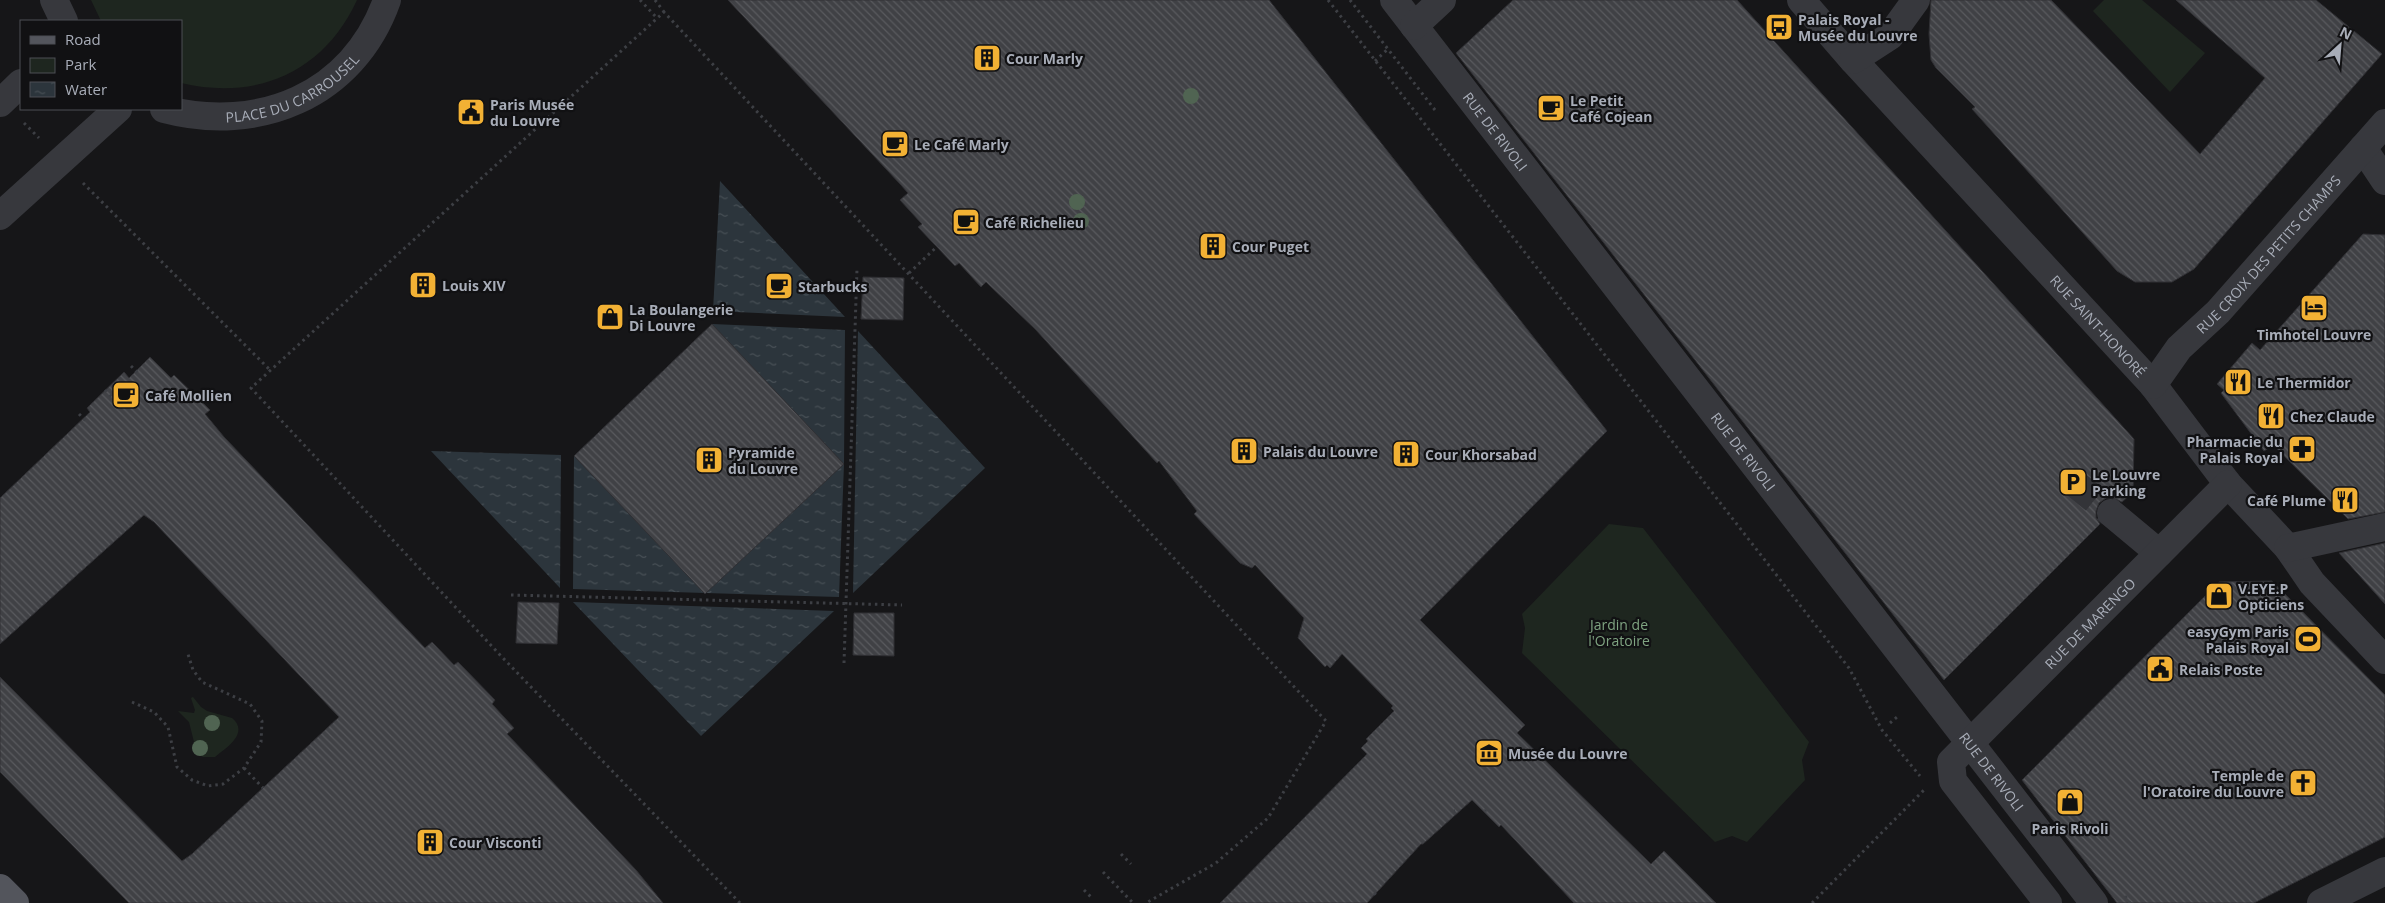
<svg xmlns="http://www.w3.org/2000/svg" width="2385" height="903" font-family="'Open Sans',sans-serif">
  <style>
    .green { fill: #1e261f }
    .water { fill: url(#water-ripples) }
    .building { fill: url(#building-back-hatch); stroke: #303034 }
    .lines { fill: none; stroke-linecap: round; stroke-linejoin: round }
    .minor-tunnel { stroke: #333438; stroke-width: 28; stroke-dasharray: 28 14; stroke-linecap: butt }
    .path { stroke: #3d3f44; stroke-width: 3; stroke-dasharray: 2.5 4; stroke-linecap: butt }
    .minor { stroke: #37383d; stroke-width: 28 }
    .major { stroke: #53555c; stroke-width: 28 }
    .tree { fill: #506452 }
    .labels { text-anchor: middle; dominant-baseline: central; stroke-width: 4.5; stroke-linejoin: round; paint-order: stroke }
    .poi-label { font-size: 14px; font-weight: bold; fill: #a8adb8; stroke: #111113; text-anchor: start }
    .street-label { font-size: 14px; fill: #a8adb8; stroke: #111113 }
    .park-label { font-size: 14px; fill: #7fa381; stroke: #111113 }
  </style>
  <defs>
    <pattern id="water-ripples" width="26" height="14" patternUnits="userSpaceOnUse" patternTransform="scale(1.25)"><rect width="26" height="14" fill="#2c353c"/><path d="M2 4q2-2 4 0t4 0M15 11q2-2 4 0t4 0" fill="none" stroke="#485056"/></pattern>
    <pattern id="building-back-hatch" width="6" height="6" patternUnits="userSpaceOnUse" patternTransform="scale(1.25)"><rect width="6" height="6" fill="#404145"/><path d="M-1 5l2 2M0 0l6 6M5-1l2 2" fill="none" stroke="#595a5e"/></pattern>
  </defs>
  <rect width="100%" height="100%" fill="#161618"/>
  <g class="green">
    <path d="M91 0H357C324 72 257 101 181 83V21H101Z"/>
    <polygon points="2104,0 2142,0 2205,53 2170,92 2093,11"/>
    <polygon points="1609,524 1643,528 1809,742 1802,760 1805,780 1747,842 1732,836 1715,842 1522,653 1525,628 1522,614"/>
    <path d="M193 697 201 707 207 711 232 718C250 733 226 748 215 757H203L197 754 189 722 178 711 194 713 195 710 191 698Z"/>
  </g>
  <g class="water">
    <polygon points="720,181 845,317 713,311"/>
    <polygon points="712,324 845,330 844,464 839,597 573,589 574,456 705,593 844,464"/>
    <polygon points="858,331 985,468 853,593"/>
    <polygon points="431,451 561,455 560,588"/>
    <polygon points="573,602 834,611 701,736"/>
  </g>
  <g class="building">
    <polygon points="728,0 1269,0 1607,431 1420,620 1525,725 1517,733 1651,864 1664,851 1716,903 1574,903 1501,825 1499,827 1472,800 1423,844 1421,844 1367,903 1220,903 1367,754 1361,748 1368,741 1366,739 1394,711 1391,708 1393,706 1342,654 1330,668 1327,665 1325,667 1298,638 1304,618 1255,565 1252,568 1240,563 1219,541 1194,514 1197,511 1159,461 1157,463 1036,330 986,282 981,287 959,263 955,266 918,227 922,224 900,200 908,193 901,185"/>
    <polygon points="1513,0 1737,0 2134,439 2133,492 2122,502 2113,498 2106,498 2099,503 2096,511 2096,518 2100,524 1944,680 1456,53"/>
    <polygon points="1931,0 2051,0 2200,154 2265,78 2176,0 2316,0 2382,54 2194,269 2172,282 2135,282 2117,271 1972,109 1975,107 1936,68 1931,60 1929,34"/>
    <polygon points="2363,234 2385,235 2385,512 2348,519 2273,445 2264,451 2221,393 2224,390 2217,384 2252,343 2260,350"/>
    <polygon points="863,277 904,278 903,320 861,319"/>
    <polygon points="712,324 844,464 705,594 574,456"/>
    <polygon points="150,357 171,378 174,375 210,410 205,414 224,437 425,648 432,642 454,665 458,662 495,700 492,704 514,728 507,734 636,870 663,903 129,903 0,772 0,677 182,861 192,854 339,717 154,522 144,515 0,644 0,498 90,412 87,408 124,372 129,378"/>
    <polygon points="2385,543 2385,604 2339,553"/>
    <polygon points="2272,581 2385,695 2385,837 2254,903 2117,903 2022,780 2219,582"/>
    <polygon points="518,602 559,603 557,644 516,643"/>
    <polygon points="854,613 894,613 894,656 853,655"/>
  </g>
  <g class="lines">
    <polyline class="minor-tunnel" points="2073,482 2111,513"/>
    <g class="path">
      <polyline points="640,0 657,18"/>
      <polyline points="655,0 664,12"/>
      <polyline points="1328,0 1849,668 1882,730 1920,776"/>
      <polyline points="1350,0 1435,110"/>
      <polyline points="1375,61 1389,48"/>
      <polyline points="24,123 39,138"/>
      <polyline points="83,183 270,370"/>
      <polyline points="909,273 943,241"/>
      <polyline points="131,366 138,373"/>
      <polyline points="105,390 112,398"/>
      <polyline points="79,414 86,421"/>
      <polyline points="511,595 902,605"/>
      <polyline points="844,663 857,269"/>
      <polyline points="132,702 154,712 168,727 177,767 192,780 208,786 223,784 244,768 261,742 262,721 250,704 202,682 193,670 188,654"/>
      <polyline points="1890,723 1897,717"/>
      <polyline points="244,768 263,788"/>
      <polyline points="1454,811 1455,811"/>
      <polyline points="1485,811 1486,810"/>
      <polyline points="1121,854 1131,864"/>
      <polyline points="1103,872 1133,903"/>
      <polyline points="1084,890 1093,899"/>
      <polyline points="1566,890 1567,889"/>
      <polyline points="1374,893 1376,895"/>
      <polyline points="2125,896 2130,903"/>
      <polyline points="740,903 501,656 251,388 664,12 1326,721 1268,818 1216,863 1146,903"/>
      <polyline points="1812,903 1924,790"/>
    </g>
    <g class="minor">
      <polyline points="54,0 64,21"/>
      <path id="s1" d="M1394 0 2094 903"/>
      <path id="s2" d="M1801 0 1853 60 2153 385 2228 484 2288 548 2312 583 2385 660"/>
      <polyline points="1414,26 1442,0"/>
      <polyline points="1853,60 1890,36 1916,0"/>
      <polyline points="0,103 21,83"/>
      <path id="s3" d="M164 109C258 134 353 96 387 0"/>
      <polyline points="2363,148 2385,181"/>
      <polyline points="0,216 118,109"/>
      <path id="s4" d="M2153 385 2179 348 2218 312 2385 123"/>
      <polyline points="2111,513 2159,553"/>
      <polyline points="2288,548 2385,527"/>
      <path id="s5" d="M2048 903 1953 781 1951 762 2228 484"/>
      <polyline points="2321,903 2385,871"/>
    </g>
    <polyline class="major" points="0,888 15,903"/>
  </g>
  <g class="tree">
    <circle cx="1191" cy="96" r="8"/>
    <circle cx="1077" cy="202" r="8"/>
    <circle cx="1081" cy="221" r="8"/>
    <circle cx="212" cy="723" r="8"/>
    <circle cx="200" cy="748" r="8"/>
  </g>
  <defs>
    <symbol id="bus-square" viewBox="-11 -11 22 22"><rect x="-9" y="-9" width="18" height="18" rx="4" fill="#f2b134" stroke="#111113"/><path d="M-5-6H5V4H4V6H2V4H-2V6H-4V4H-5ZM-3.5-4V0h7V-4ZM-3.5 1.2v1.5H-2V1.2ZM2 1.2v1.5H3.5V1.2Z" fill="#111"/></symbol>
    <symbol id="building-square" viewBox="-11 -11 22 22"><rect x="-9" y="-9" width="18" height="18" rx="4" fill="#f2b134" stroke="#111113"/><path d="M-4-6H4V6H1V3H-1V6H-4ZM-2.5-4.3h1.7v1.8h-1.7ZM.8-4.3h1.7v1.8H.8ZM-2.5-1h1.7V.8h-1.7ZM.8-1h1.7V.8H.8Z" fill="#111"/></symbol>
    <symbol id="cafe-square" viewBox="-11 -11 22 22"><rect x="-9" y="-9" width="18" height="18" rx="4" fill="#f2b134" stroke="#111113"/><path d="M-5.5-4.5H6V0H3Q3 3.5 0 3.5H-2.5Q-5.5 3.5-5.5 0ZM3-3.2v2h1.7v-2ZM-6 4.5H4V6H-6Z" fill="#111"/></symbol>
    <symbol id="civic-square" viewBox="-11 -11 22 22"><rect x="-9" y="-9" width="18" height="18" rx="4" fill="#f2b134" stroke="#111113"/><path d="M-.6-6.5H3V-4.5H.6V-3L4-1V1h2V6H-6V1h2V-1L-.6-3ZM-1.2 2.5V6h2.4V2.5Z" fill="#111"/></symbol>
    <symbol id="hotel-square" viewBox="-11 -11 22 22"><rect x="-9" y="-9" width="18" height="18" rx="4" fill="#f2b134" stroke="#111113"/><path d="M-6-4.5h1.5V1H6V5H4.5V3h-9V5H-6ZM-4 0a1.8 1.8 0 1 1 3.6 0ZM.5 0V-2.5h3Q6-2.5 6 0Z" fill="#111"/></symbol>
    <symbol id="shop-square" viewBox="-11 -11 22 22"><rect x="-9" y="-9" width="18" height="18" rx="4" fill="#f2b134" stroke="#111113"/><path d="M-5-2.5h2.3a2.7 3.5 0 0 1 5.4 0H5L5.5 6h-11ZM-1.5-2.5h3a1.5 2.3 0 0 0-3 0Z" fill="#111"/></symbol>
    <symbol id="restaurant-square" viewBox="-11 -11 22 22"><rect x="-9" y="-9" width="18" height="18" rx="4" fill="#f2b134" stroke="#111113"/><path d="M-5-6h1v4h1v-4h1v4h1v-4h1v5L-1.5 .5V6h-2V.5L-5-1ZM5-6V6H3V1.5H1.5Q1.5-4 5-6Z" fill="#111"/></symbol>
    <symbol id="pharmacy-square" viewBox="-11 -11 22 22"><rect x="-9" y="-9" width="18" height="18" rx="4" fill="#f2b134" stroke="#111113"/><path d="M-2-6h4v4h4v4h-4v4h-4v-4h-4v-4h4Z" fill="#111"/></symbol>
    <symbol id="parking-square" viewBox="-11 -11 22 22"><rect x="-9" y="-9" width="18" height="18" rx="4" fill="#f2b134" stroke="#111113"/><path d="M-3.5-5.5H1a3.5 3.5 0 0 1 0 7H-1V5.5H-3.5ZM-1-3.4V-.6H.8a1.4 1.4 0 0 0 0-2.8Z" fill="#111"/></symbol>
    <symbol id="stadium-square" viewBox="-11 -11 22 22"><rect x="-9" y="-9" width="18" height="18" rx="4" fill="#f2b134" stroke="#111113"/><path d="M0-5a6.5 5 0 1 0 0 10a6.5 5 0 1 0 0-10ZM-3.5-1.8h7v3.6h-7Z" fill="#111"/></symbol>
    <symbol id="museum-square" viewBox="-11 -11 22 22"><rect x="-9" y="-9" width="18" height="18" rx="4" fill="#f2b134" stroke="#111113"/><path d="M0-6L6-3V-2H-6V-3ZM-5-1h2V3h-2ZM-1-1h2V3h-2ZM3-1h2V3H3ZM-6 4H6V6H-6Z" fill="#111"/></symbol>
    <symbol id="church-square" viewBox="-11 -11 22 22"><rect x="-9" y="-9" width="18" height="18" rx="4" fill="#f2b134" stroke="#111113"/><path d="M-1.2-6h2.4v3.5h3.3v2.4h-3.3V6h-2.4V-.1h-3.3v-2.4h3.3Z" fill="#111"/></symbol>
  </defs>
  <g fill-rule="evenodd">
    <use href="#bus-square" x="1763" y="11" width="32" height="32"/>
    <use href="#building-square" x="971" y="42" width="32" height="32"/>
    <use href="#cafe-square" x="1535" y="92" width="32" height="32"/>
    <use href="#civic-square" x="455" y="96" width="32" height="32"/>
    <use href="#cafe-square" x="879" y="128" width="32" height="32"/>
    <use href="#cafe-square" x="950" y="206" width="32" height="32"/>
    <use href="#building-square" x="1197" y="230" width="32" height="32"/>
    <use href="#building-square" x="407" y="269" width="32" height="32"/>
    <use href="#cafe-square" x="763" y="270" width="32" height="32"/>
    <use href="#hotel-square" x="2298" y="292" width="32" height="32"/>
    <use href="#shop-square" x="594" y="301" width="32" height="32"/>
    <use href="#restaurant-square" x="2222" y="366" width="32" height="32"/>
    <use href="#cafe-square" x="110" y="379" width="32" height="32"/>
    <use href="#restaurant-square" x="2255" y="400" width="32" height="32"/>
    <use href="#pharmacy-square" x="2286" y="433" width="32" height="32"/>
    <use href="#building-square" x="1228" y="435" width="32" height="32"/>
    <use href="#building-square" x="1390" y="438" width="32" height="32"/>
    <use href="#building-square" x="693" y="444" width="32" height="32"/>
    <use href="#parking-square" x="2057" y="466" width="32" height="32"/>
    <use href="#restaurant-square" x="2329" y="484" width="32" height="32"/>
    <use href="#shop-square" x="2203" y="580" width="32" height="32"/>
    <use href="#stadium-square" x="2292" y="623" width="32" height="32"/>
    <use href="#civic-square" x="2144" y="653" width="32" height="32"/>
    <use href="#museum-square" x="1473" y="737" width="32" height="32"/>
    <use href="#church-square" x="2287" y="767" width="32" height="32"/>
    <use href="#shop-square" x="2054" y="786" width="32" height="32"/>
    <use href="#building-square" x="414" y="826" width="32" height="32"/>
  </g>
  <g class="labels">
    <g class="poi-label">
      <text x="1798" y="19">Palais Royal -<tspan x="1798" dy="16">Musée du Louvre</tspan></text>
      <text x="1006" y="58">Cour Marly</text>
      <text x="1570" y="100">Le Petit<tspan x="1570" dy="16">Café Cojean</tspan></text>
      <text x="490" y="104">Paris Musée<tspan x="490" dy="16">du Louvre</tspan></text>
      <text x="914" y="144">Le Café Marly</text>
      <text x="985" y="222">Café Richelieu</text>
      <text x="1232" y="246">Cour Puget</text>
      <text x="442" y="285">Louis XIV</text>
      <text x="798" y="286">Starbucks</text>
      <text x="629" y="309">La Boulangerie<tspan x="629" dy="16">Di Louvre</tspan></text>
      <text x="2314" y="334" text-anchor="middle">Timhotel Louvre</text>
      <text x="2257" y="382">Le Thermidor</text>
      <text x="145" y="395">Café Mollien</text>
      <text x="2290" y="416">Chez Claude</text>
      <text x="2283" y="441" text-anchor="end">Pharmacie du<tspan x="2283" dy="16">Palais Royal</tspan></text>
      <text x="1263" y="451">Palais du Louvre</text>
      <text x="728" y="452">Pyramide<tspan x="728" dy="16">du Louvre</tspan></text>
      <text x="1425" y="454">Cour Khorsabad</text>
      <text x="2092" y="474">Le Louvre<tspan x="2092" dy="16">Parking</tspan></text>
      <text x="2326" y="500" text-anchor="end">Café Plume</text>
      <text x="2238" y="588">V.EYE.P<tspan x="2238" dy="16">Opticiens</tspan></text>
      <text x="2289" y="631" text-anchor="end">easyGym Paris<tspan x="2289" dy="16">Palais Royal</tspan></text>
      <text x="2179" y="669">Relais Poste</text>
      <text x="1508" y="753">Musée du Louvre</text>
      <text x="2284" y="775" text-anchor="end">Temple de<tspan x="2284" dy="16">l'Oratoire du Louvre</tspan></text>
      <text x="2070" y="828" text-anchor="middle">Paris Rivoli</text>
      <text x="449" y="842">Cour Visconti</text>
    </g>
    <g class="street-label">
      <text stroke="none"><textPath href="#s3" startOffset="136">PLACE DU CARROUSEL</textPath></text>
      <text stroke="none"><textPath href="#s1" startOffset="166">RUE DE RIVOLI</textPath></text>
      <text stroke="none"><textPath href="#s4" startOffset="175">RUE CROIX DES PETITS CHAMPS</textPath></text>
      <text stroke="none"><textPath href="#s2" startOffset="441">RUE SAINT-HONORÉ</textPath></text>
      <text stroke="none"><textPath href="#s1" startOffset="571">RUE DE RIVOLI</textPath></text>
      <text stroke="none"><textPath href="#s5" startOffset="370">RUE DE MARENGO</textPath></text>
      <text stroke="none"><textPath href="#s1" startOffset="976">RUE DE RIVOLI</textPath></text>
    </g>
    <g class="park-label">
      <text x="1619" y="624">Jardin de<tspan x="1619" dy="16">l'Oratoire</tspan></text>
    </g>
  </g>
  <rect x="20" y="20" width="162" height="90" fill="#111113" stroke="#4d4f55"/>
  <rect x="30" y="36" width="25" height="8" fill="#53555c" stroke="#4d4f55"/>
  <text x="65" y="45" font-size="15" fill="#a8adb8">Road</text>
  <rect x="30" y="58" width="25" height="15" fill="#1e261f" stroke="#4d4f55"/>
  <text x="65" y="70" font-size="15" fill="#a8adb8">Park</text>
  <rect x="30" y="82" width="25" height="15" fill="url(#water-ripples)" stroke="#4d4f55"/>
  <text x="65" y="95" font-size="15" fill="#a8adb8">Water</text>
  <g transform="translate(2340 45) rotate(26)" stroke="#111113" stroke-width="4" paint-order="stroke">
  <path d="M0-4L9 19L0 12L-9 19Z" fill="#a8adb8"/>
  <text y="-8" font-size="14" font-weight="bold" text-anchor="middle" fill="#a8adb8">N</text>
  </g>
</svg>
